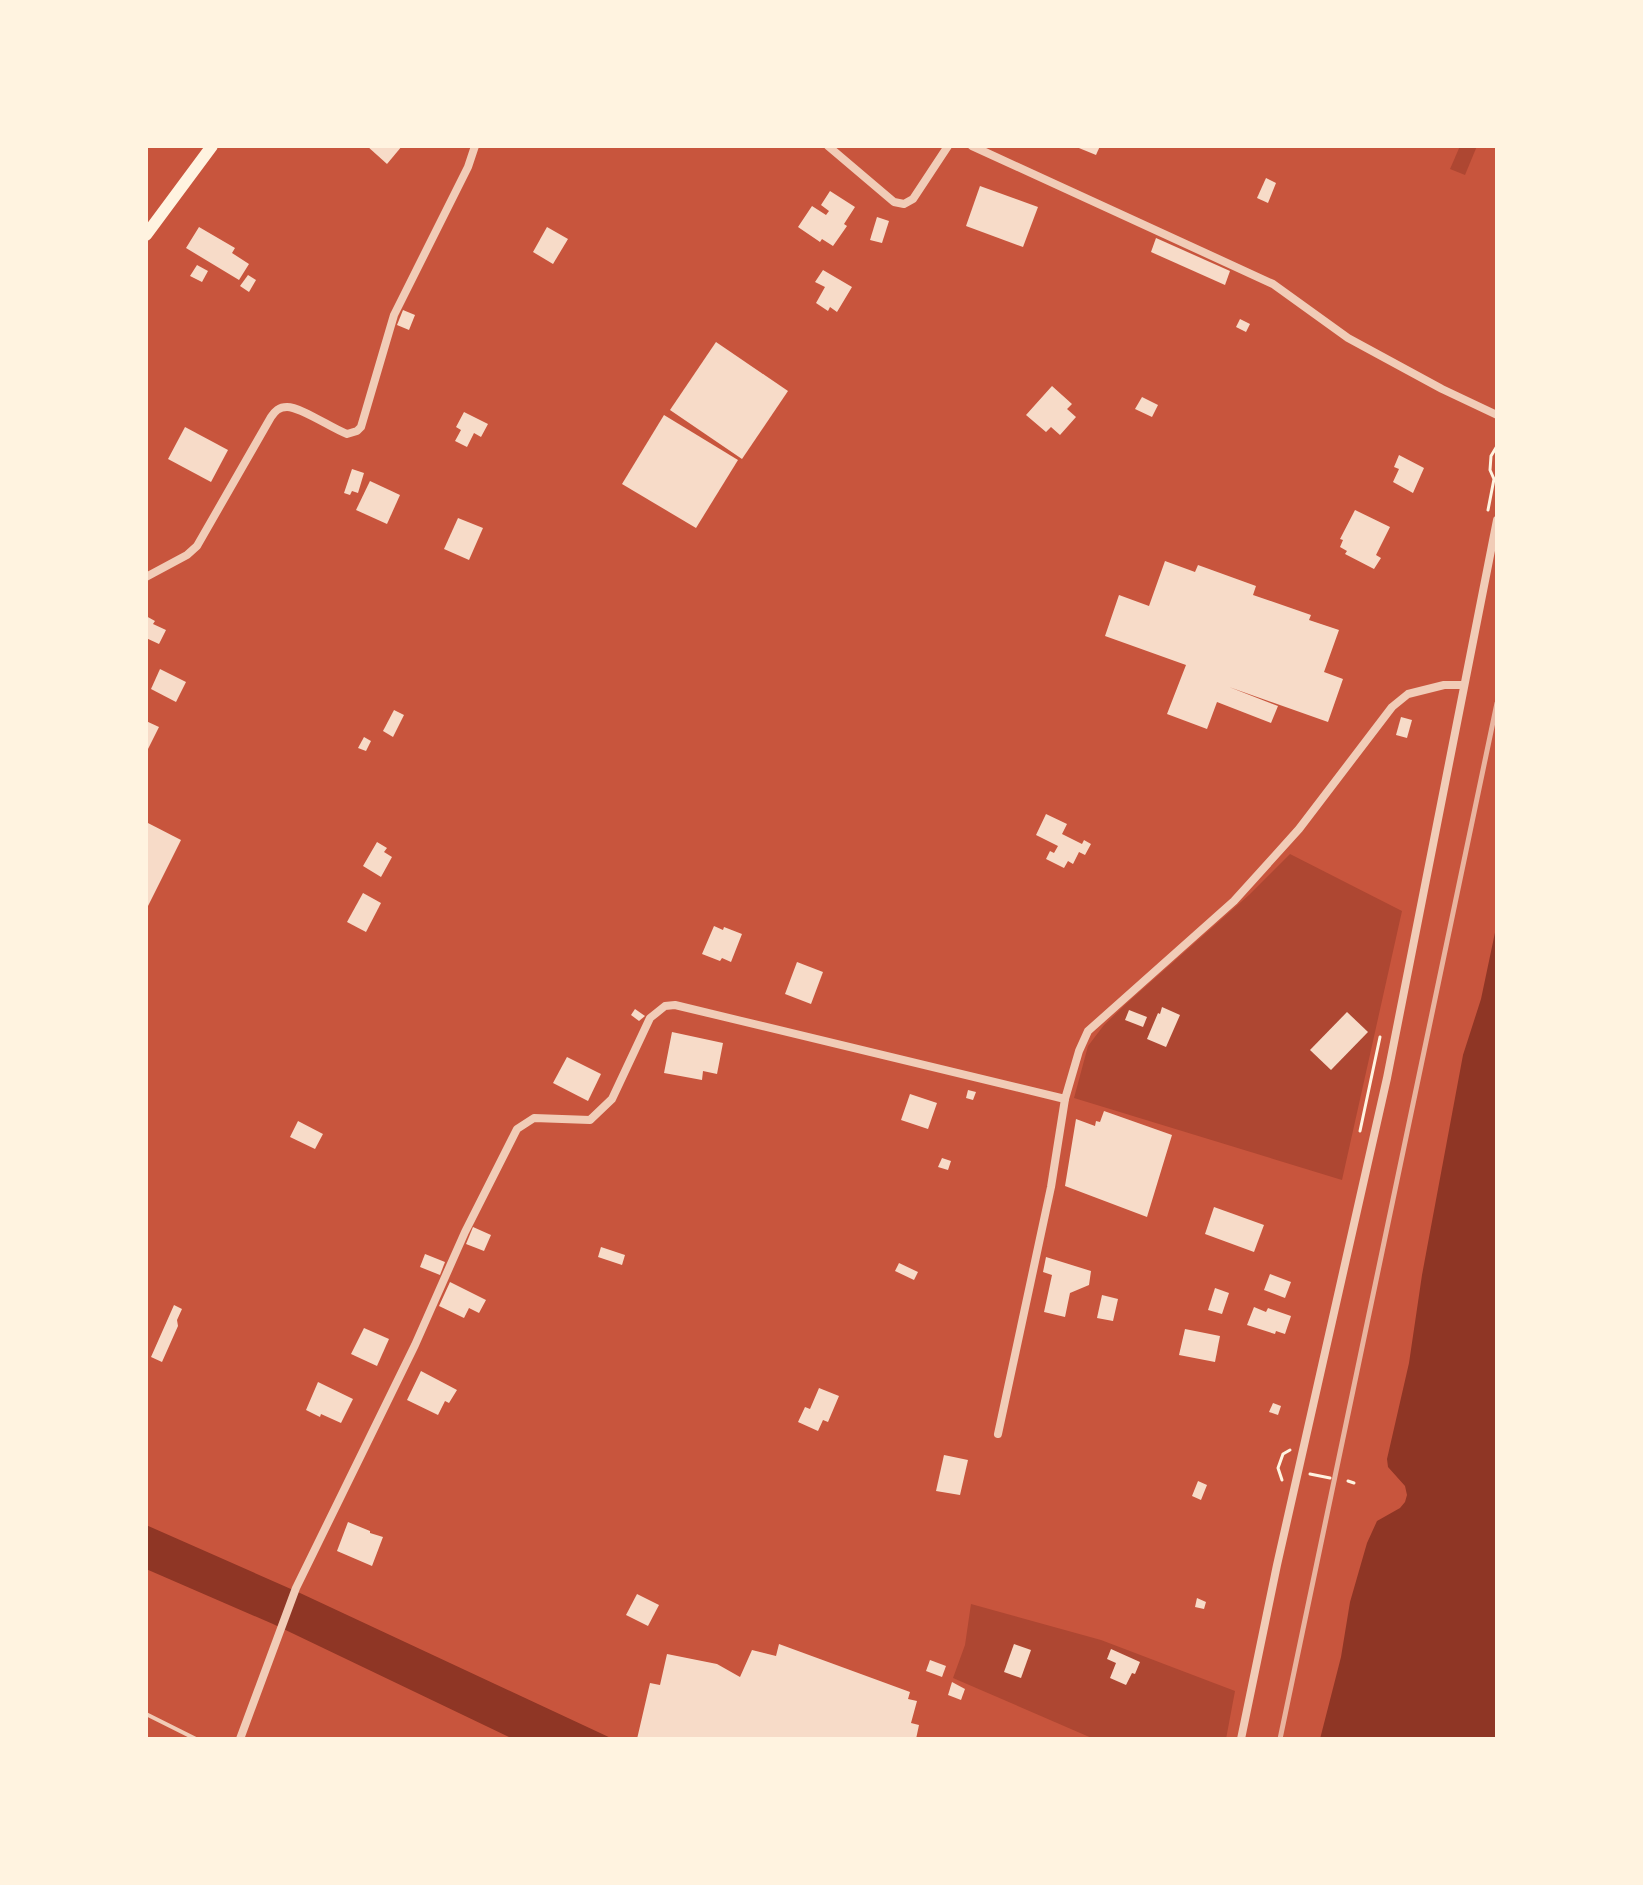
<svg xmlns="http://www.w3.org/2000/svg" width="1643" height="1885" font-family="Manrope,sans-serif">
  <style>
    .green { fill: #ae4732 }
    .water { fill: #8f3625 }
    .building { fill: #f7dbc8 }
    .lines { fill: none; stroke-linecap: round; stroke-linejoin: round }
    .path { stroke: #fff3e0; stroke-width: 3 }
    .service { stroke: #f1ccb7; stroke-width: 4 }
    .minor { stroke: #f1ccb7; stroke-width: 8 }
    .primary { stroke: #fff3e0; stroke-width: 12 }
    .rail { stroke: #e9b49f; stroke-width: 5 }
  </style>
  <rect width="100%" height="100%" fill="#c8553d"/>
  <g class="green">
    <polygon points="1460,146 1477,146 1465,175 1450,169"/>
    <polygon points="1290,854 1402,911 1342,1180 1074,1098 1088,1046 1104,1025 1127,1003 1250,894"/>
    <polygon points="971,1604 1101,1640 1235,1691 1226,1739 1094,1739 953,1678 965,1645"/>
  </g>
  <g class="water">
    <polygon points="1497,923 1497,1739 1320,1739 1341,1657 1350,1602 1367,1543 1377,1521 1400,1508 1405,1502 1407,1495 1405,1486 1388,1467 1387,1459 1409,1363 1422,1275 1463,1055 1481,999"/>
    <polygon points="146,1525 300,1593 613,1739 513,1739 273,1624 146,1569"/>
  </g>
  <g class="building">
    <polygon points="367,146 402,146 387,164"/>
    <polygon points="1074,146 1100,146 1096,155"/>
    <polygon points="1266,178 1276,183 1268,203 1257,198"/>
    <polygon points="980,186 1038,207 1023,247 966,226"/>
    <polygon points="830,191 855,207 844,224 847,226 833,246 822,239 820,242 798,227 812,206 826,215 829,211 821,205"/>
    <polygon points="877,217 889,221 882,243 870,240"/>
    <polygon points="199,227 235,248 232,253 249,264 239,280 186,248"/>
    <polygon points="547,227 568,239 553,264 533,252"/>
    <polygon points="1156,238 1230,271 1225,285 1151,252"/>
    <polygon points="197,265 208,271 202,282 190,276"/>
    <polygon points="823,270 852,287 837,312 830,307 828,311 816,303 825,287 815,282"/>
    <polygon points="248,275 256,280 249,292 240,286"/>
    <polygon points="403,310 415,315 409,330 397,325"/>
    <polygon points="1240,319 1250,324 1246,332 1236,327"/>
    <polygon points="716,342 788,391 742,459 670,410"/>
    <polygon points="1052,386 1072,404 1067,409 1076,417 1060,435 1051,427 1046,432 1026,415"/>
    <polygon points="1142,397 1158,405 1152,417 1135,409"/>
    <polygon points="464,412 488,424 481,437 474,433 467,447 455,441 461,430 456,427"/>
    <polygon points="664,415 738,460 696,528 622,484"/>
    <polygon points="185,427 228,450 211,482 168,459"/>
    <polygon points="1399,455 1424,468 1413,493 1393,482 1399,469 1394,467"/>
    <polygon points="352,469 364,473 358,493 352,491 350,495 344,493"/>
    <polygon points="370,481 400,495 387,524 356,510"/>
    <polygon points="1355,510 1390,527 1376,555 1381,558 1374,569 1345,554 1347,551 1340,547 1343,540 1340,539"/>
    <polygon points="458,518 483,528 469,560 444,549"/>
    <polygon points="1165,561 1195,572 1198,565 1256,586 1253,595 1311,615 1309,620 1339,630 1324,672 1343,679 1328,722 1229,687 1278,706 1271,723 1217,702 1207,729 1167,714 1186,665 1105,636 1119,595 1149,606"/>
    <polygon points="146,616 155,621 153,624 166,630 159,644 146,638"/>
    <polygon points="160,669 186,682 176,702 151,689"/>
    <polygon points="394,710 404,715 393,737 383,731"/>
    <polygon points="1401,717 1412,720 1407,738 1396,735"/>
    <polygon points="146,721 159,727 146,753"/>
    <polygon points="364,737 371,741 366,751 358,748"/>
    <polygon points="1046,814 1067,824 1062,834 1082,844 1084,840 1091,844 1085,855 1079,852 1073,864 1068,861 1064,868 1046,859 1050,851 1054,853 1058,846 1036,835"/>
    <polygon points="146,822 181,840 146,910"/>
    <polygon points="377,842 387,848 384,852 392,857 381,877 363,866"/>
    <polygon points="363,893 381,903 366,932 347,922"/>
    <polygon points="714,926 723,930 724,927 742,934 731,962 722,958 720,961 702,954"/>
    <polygon points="797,962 823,972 811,1004 785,994"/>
    <polygon points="1162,1007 1180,1015 1166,1047 1147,1039 1158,1013 1160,1014"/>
    <polygon points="635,1009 645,1016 639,1021 631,1015"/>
    <polygon points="1129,1010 1147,1017 1143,1027 1125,1020"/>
    <polygon points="1347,1012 1368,1032 1331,1070 1310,1050"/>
    <polygon points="672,1032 723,1043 717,1074 703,1071 702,1080 664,1073"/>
    <polygon points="567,1057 601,1074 588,1101 553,1083"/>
    <polygon points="968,1090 976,1092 973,1100 966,1098"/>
    <polygon points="910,1094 937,1103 928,1129 901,1120"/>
    <polygon points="1104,1111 1172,1135 1147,1217 1065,1186 1076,1119 1095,1126 1096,1121 1100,1122"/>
    <polygon points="298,1121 323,1134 315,1149 290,1137"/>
    <polygon points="942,1158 951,1161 948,1170 938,1167"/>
    <polygon points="1214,1207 1264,1225 1254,1252 1205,1234"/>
    <polygon points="473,1227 491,1235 484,1251 466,1244"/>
    <polygon points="601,1247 625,1255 622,1265 598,1257"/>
    <polygon points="425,1254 445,1262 440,1275 420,1267"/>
    <polygon points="1046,1257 1091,1271 1089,1285 1070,1293 1065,1317 1044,1312 1052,1275 1043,1272"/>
    <polygon points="899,1263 918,1272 914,1280 895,1271"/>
    <polygon points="1270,1274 1291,1282 1285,1298 1264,1290"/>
    <polygon points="450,1282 486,1300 479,1313 469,1308 464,1318 439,1306"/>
    <polygon points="1215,1288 1229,1293 1222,1314 1208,1310"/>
    <polygon points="1102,1295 1118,1299 1113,1321 1097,1318"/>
    <polygon points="174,1305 182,1309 177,1320 178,1326 162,1362 151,1357"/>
    <polygon points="1254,1307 1266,1312 1268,1308 1291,1316 1285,1334 1276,1331 1275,1334 1247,1325"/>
    <polygon points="364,1328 389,1339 377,1366 351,1354"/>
    <polygon points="1185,1329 1220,1336 1215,1362 1179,1355"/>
    <polygon points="421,1371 457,1390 449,1403 445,1401 438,1415 407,1400"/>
    <polygon points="318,1382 353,1399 341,1423 321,1414 320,1417 306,1410"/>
    <polygon points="819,1388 839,1396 828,1422 823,1420 818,1431 798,1422 805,1407 810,1409"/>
    <polygon points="1273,1403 1281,1406 1278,1415 1269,1412"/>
    <polygon points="944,1455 968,1460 960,1495 936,1491"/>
    <polygon points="1198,1481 1207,1485 1201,1500 1192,1496"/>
    <polygon points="348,1522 370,1531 370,1533 383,1537 372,1566 337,1551"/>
    <polygon points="637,1594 659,1605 648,1626 626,1615"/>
    <polygon points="1197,1598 1206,1602 1204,1609 1195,1607"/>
    <polygon points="779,1644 910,1692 908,1699 917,1701 911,1723 919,1725 916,1739 637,1739 650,1683 660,1685 667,1654 717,1664 740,1677 752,1650 776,1656"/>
    <polygon points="1014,1644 1031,1650 1021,1678 1004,1672"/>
    <polygon points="1111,1649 1140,1662 1135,1674 1132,1673 1126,1685 1110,1678 1116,1663 1107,1659"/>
    <polygon points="930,1660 946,1666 942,1677 926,1671"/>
    <polygon points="952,1682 965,1689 961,1700 948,1695"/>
  </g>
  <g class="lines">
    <g class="path">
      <polyline points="1488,510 1494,479 1490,470 1491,456 1497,446"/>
      <polyline points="1360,1131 1380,1037"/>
      <polyline points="1310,1474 1330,1478"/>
      <polyline points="1282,1480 1278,1468 1283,1454 1290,1450"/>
      <polyline points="1348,1481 1354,1483"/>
    </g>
    <polyline class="service" points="146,1714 196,1739"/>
    <g class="minor">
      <polyline points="828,146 894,202 904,204 913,199 948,146"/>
      <polyline points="972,146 1273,284 1348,338 1442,389 1497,415"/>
      <path d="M146 577 187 555 197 546 271 417C275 411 279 407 287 407 301 407 331 428 347 434L357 431 361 427 394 315 468 167 475 146"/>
      <polyline points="998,1434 1051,1187 1065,1099"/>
      <polyline points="240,1739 296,1588 415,1345 465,1232 517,1129 534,1118 590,1120 612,1099 650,1018 665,1006 675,1005 1065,1099 1079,1051 1088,1031 1234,901 1299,829 1392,707 1408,694 1444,685 1464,685"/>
      <polyline points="1241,1739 1277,1565 1387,1078 1497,520"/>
    </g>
    <polyline class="primary" points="146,235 212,146"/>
    <polyline class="rail" points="1280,1739 1497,703"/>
  </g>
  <rect width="1643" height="1885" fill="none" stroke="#fff3e0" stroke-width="296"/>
</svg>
